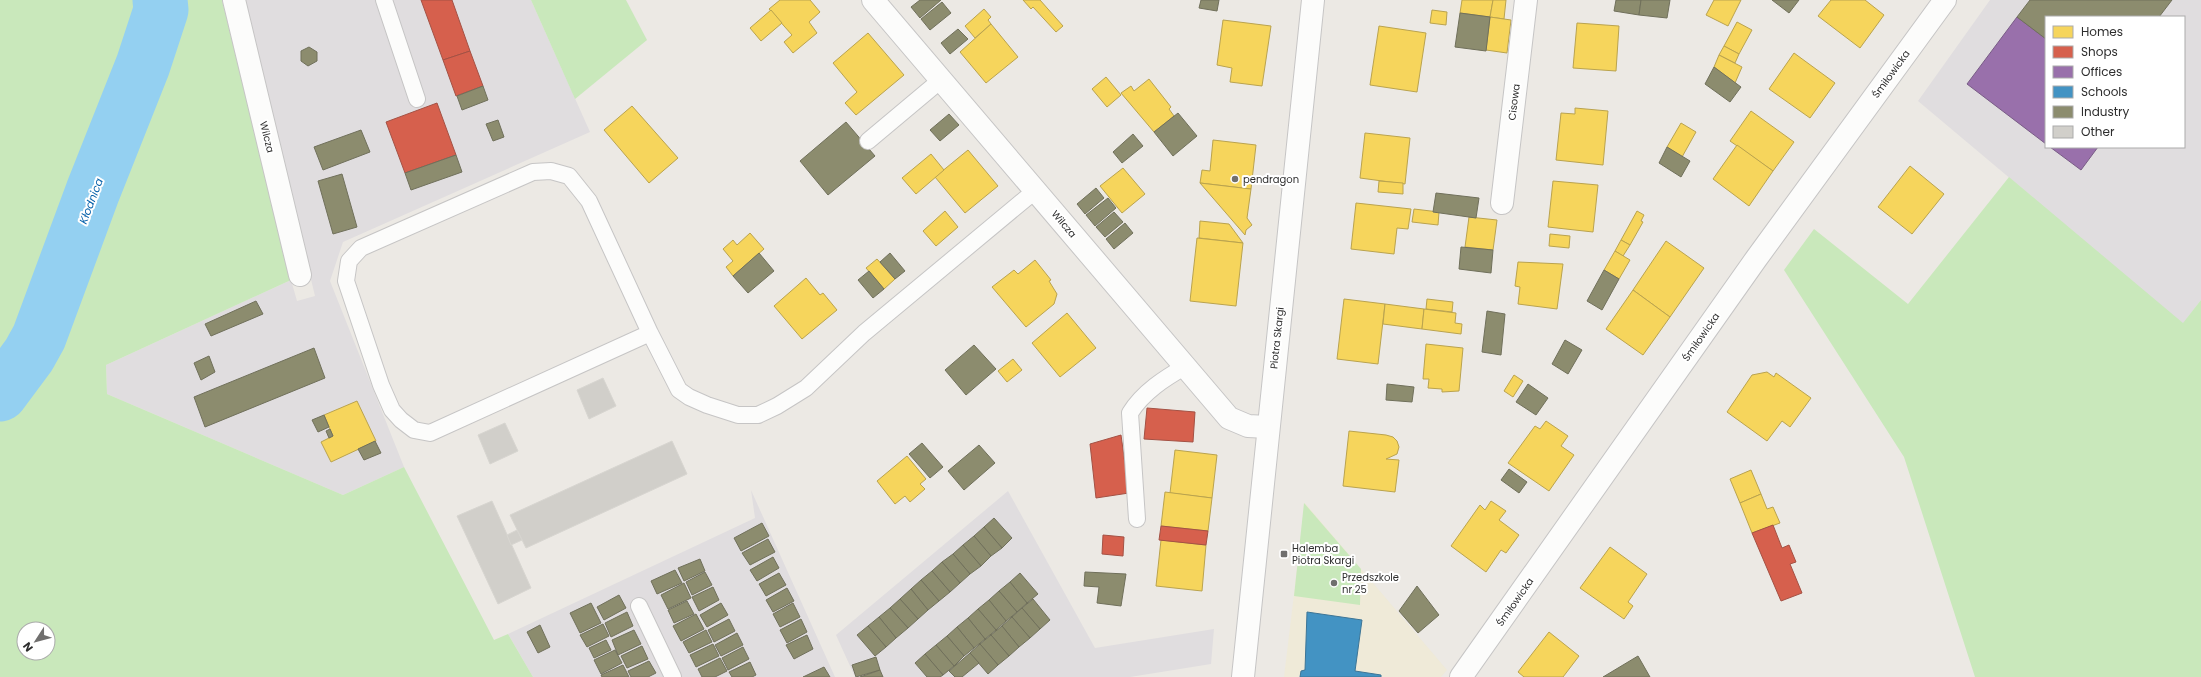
<svg xmlns="http://www.w3.org/2000/svg" width="2201" height="677" font-family="Poppins,sans-serif">
  <style>
    .industrial { fill: #e0dddf; fill-rule: evenodd }
    .education { fill: #efead8 }
    .green { fill: #c9e8bb; fill-rule: evenodd }
    .homes { fill: #f6d55c; stroke: #baa34e }
    .shops { fill: #d6604d; stroke: #a45144 }
    .offices { fill: #9970ab; stroke: #795c86 }
    .schools { fill: #4393c3; stroke: #3d7596 }
    .industry { fill: #8c8c6e; stroke: #70705b }
    .lines { fill: none; stroke-linecap: round; stroke-linejoin: round }
    .river { stroke: #94d0f1; stroke-width: 55 }
    .building { fill: #d1cfca; stroke: #d7d5d0 }
    .lane-casing { stroke: #c6c5c5; stroke-width: 18 }
    .street-casing { stroke: #c6c5c5; stroke-width: 24 }
    .secondary-casing { stroke: #c6c5c5; stroke-width: 24 }
    .lane { stroke: #fcfcfb; stroke-width: 16 }
    .street { stroke: #fcfcfb; stroke-width: 22 }
    .secondary { stroke: #fcfcfb; stroke-width: 22 }
    .poi-dot { fill: #706f6e; stroke: #fff; stroke-width: 1.5 }
    .labels { text-anchor: middle; dominant-baseline: central; stroke-width: 4; stroke-linejoin: round; paint-order: stroke }
    .street-label { font-size: 10px; fill: #2e2e2e; stroke: #fff }
    .poi-label { font-size: 10px; fill: #2e2e2e; stroke: #fff; text-anchor: start }
    .water-label { font-size: 11px; font-style: italic; fill: #0661aa; stroke: #fff }
  </style>
  <rect width="100%" height="100%" fill="#ece9e4"/>
  <g class="industrial">
    <polygon points="243,0 531,0 590,132 343,242 330,281 404,467 343,495 107,394 106,365 291,280 297,301 315,296"/>
    <path d="M1990 0H2201V300L2183 324 1918 101ZM2046 17H2184V147H2046Z"/>
    <polygon points="751,490 835,677 533,677 508,634 755,518"/>
    <polygon points="1008,491 1095,648 1214,629 1211,664 1130,677 855,677 836,635"/>
  </g>
  <polygon class="education" points="1305,503 1447,670 1441,677 1284,677"/>
  <g class="green">
    <polygon points="0,0 157,0 157,10 138,66 21,355 0,381"/>
    <path d="M163 0H222L291 280 106 365 107 394 343 495 404 467 494 640 508 634 533 677H0V410C7 402 42 370 43 364 44 359 42 353 43 348L146 65 163 11ZM24 629H48V653H24Z"/>
    <polygon points="531,0 626,0 647,40 575,99"/>
    <polygon points="2009,177 2183,323 2201,300 2201,677 1975,677 1904,457 1784,270 1814,229 1908,304"/>
    <polygon points="1304,503 1361,569 1360,605 1294,596"/>
  </g>
  <g class="homes">
    <polygon points="780,0 810,0 820,12 809,22 817,33 793,53 784,42 792,35 769,9"/>
    <polygon points="1023,0 1040,0 1063,26 1056,32 1033,7 1031,9"/>
    <polygon points="1462,0 1493,0 1490,17 1460,13"/>
    <polygon points="1493,0 1506,0 1504,19 1490,17"/>
    <polygon points="1714,0 1741,0 1728,26 1706,15"/>
    <polygon points="1831,0 1865,0 1884,15 1860,48 1818,16"/>
    <polygon points="984,9 991,17 988,20 991,24 975,38 965,26"/>
    <polygon points="771,10 782,23 761,41 750,28"/>
    <polygon points="1432,10 1447,12 1446,25 1430,23"/>
    <polygon points="1490,17 1511,20 1507,53 1486,50"/>
    <polygon points="1223,20 1271,26 1262,86 1230,82 1232,68 1217,65"/>
    <polygon points="1737,22 1752,30 1739,54 1724,46"/>
    <polygon points="1577,23 1619,26 1616,71 1573,68"/>
    <polygon points="991,24 1018,57 986,83 960,52"/>
    <polygon points="1379,26 1426,33 1417,92 1370,85"/>
    <polygon points="868,33 904,75 856,115 845,103 857,92 833,63"/>
    <polygon points="1724,46 1739,54 1735,63 1719,55"/>
    <polygon points="1794,53 1835,83 1810,118 1769,89"/>
    <polygon points="1719,55 1742,67 1735,83 1714,67"/>
    <polygon points="1106,77 1121,95 1107,107 1092,89"/>
    <polygon points="1149,79 1171,107 1169,109 1174,116 1154,132 1121,93 1131,86 1134,91"/>
    <polygon points="632,106 678,158 649,183 604,130"/>
    <polygon points="1575,108 1608,111 1603,165 1556,160 1561,113 1575,114"/>
    <polygon points="1751,111 1794,142 1773,171 1730,141"/>
    <polygon points="1681,123 1696,132 1682,157 1667,147"/>
    <polygon points="1365,133 1410,138 1405,184 1360,178"/>
    <polygon points="1213,140 1256,145 1251,189 1200,183 1202,170 1210,171"/>
    <polygon points="1737,145 1773,171 1749,206 1713,179"/>
    <polygon points="968,150 998,186 965,213 935,177"/>
    <polygon points="931,154 944,170 916,194 902,178"/>
    <polygon points="1910,166 1944,194 1912,234 1878,207"/>
    <polygon points="1123,168 1145,194 1122,213 1100,186"/>
    <polygon points="1379,181 1403,183 1403,194 1378,192"/>
    <polygon points="1553,181 1598,185 1593,232 1548,227"/>
    <polygon points="1200,183 1251,189 1247,218 1252,225 1246,230 1245,235"/>
    <polygon points="1356,203 1411,209 1408,229 1397,228 1394,254 1351,249"/>
    <polygon points="1414,209 1439,212 1438,225 1412,222"/>
    <polygon points="945,211 958,227 936,246 923,231"/>
    <polygon points="1637,211 1644,215 1641,221 1643,222 1630,245 1621,240"/>
    <polygon points="1469,217 1497,220 1493,250 1465,247"/>
    <polygon points="1200,221 1229,224 1243,243 1199,238"/>
    <polygon points="750,233 764,249 733,276 726,267 733,261 723,249 733,240 737,245"/>
    <polygon points="1550,234 1570,236 1569,248 1549,246"/>
    <polygon points="1197,238 1243,243 1236,306 1190,301"/>
    <polygon points="1621,240 1630,245 1623,256 1615,251"/>
    <polygon points="1666,241 1704,268 1670,317 1633,290"/>
    <polygon points="1615,251 1630,260 1619,279 1604,270"/>
    <polygon points="877,259 895,279 884,289 866,268"/>
    <polygon points="1035,260 1051,280 1049,281 1057,294 1054,304 1026,327 992,287 1014,270 1018,274"/>
    <polygon points="1518,262 1563,264 1557,309 1518,304 1520,287 1515,286"/>
    <polygon points="806,278 820,295 823,293 837,310 802,339 774,306"/>
    <polygon points="1633,290 1670,317 1643,355 1606,329"/>
    <polygon points="1344,299 1385,304 1378,364 1337,359"/>
    <polygon points="1427,299 1453,302 1452,312 1426,309"/>
    <polygon points="1385,304 1424,309 1422,329 1383,324"/>
    <polygon points="1424,309 1456,313 1455,323 1462,324 1461,334 1422,329"/>
    <polygon points="1067,313 1096,348 1060,377 1032,343"/>
    <polygon points="1426,344 1463,348 1459,391 1442,392 1442,389 1428,388 1429,379 1423,379"/>
    <polygon points="1013,359 1022,370 1007,382 998,371"/>
    <polygon points="1767,372 1774,377 1776,373 1811,398 1790,427 1782,421 1767,441 1727,412 1752,375"/>
    <polygon points="1514,375 1523,381 1513,397 1504,391"/>
    <polygon points="357,401 376,441 331,462 321,442 333,436 324,415"/>
    <polygon points="1546,421 1568,436 1561,446 1574,455 1549,491 1508,463 1535,426 1540,429"/>
    <polygon points="1349,431 1386,435 1393,437 1397,441 1399,447 1397,454 1386,459 1399,460 1395,492 1343,486"/>
    <polygon points="1175,450 1217,455 1212,498 1170,493"/>
    <polygon points="907,456 926,479 920,484 925,489 910,502 905,496 895,504 877,481"/>
    <polygon points="1751,470 1761,494 1740,503 1730,479"/>
    <polygon points="1165,492 1212,498 1208,531 1161,526"/>
    <polygon points="1761,494 1767,509 1773,507 1780,523 1752,533 1740,503"/>
    <polygon points="1491,501 1506,511 1499,520 1519,535 1506,553 1501,550 1486,572 1451,546 1480,505 1485,510"/>
    <polygon points="1161,540 1206,545 1202,591 1156,586"/>
    <polygon points="1610,547 1647,574 1628,602 1633,606 1624,619 1580,588"/>
    <polygon points="1549,632 1579,656 1563,677 1524,677 1518,672"/>
  </g>
  <g class="shops">
    <polygon points="421,0 452,0 470,51 443,60"/>
    <polygon points="470,51 483,86 456,96 443,60"/>
    <polygon points="437,103 456,155 405,173 386,122"/>
    <polygon points="1147,408 1195,412 1193,442 1144,439"/>
    <polygon points="1121,435 1129,493 1096,498 1090,444"/>
    <polygon points="1773,525 1782,548 1789,545 1796,562 1790,564 1802,593 1781,601 1752,533"/>
    <polygon points="1161,526 1208,531 1206,545 1159,540"/>
    <polygon points="1103,535 1124,537 1123,556 1102,554"/>
  </g>
  <g class="offices">
    <polygon points="2017,17 2046,39 2046,144 1967,84"/>
    <polygon points="2050,147 2098,147 2081,170"/>
  </g>
  <polygon class="schools" points="1307,612 1362,620 1355,671 1381,675 1381,677 1300,677 1301,671 1305,670"/>
  <g class="industry">
    <polygon points="920,0 941,0 920,18 911,7"/>
    <polygon points="1201,0 1219,0 1217,11 1199,8"/>
    <polygon points="1616,0 1641,0 1639,15 1614,11"/>
    <polygon points="1641,0 1670,0 1667,18 1639,15"/>
    <polygon points="1772,0 1799,0 1789,13"/>
    <polygon points="2030,0 2172,0 2159,17 2046,17 2046,39 2017,17"/>
    <polygon points="942,2 951,13 930,30 921,19"/>
    <polygon points="1460,13 1490,17 1486,51 1455,47"/>
    <polygon points="958,29 968,39 950,54 941,43"/>
    <polygon points="309,47 317,52 317,61 308,66 301,61 301,51"/>
    <polygon points="1714,67 1741,87 1730,102 1705,84"/>
    <polygon points="483,86 488,100 462,110 457,96"/>
    <polygon points="1178,113 1197,136 1173,156 1154,132"/>
    <polygon points="949,114 959,125 940,141 930,130"/>
    <polygon points="498,120 504,137 493,141 486,124"/>
    <polygon points="846,122 875,156 828,195 800,161"/>
    <polygon points="361,130 370,152 323,170 314,147"/>
    <polygon points="1133,134 1143,146 1122,163 1113,152"/>
    <polygon points="1667,147 1690,161 1681,177 1659,163"/>
    <polygon points="456,155 462,172 411,190 405,173"/>
    <polygon points="342,174 357,227 333,234 318,181"/>
    <polygon points="1096,188 1104,198 1085,214 1077,204"/>
    <polygon points="1436,193 1479,198 1476,218 1433,212"/>
    <polygon points="1108,198 1116,208 1095,226 1086,215"/>
    <polygon points="1114,212 1123,222 1105,237 1096,227"/>
    <polygon points="1125,223 1133,233 1114,249 1106,239"/>
    <polygon points="1461,247 1493,250 1491,273 1459,269"/>
    <polygon points="759,253 774,271 748,293 733,276"/>
    <polygon points="890,253 905,271 895,279 880,262"/>
    <polygon points="1604,270 1619,279 1602,310 1587,301"/>
    <polygon points="869,271 884,289 873,298 858,280"/>
    <polygon points="256,301 263,314 211,336 205,324"/>
    <polygon points="1487,311 1505,314 1501,355 1482,352"/>
    <polygon points="1565,340 1582,350 1568,374 1552,364"/>
    <polygon points="974,345 996,369 966,395 945,370"/>
    <polygon points="314,348 325,378 205,427 194,397"/>
    <polygon points="209,356 215,372 201,380 194,363"/>
    <polygon points="1387,384 1414,387 1412,402 1386,400"/>
    <polygon points="1528,384 1548,398 1536,415 1516,402"/>
    <polygon points="324,415 329,427 318,432 312,420"/>
    <polygon points="330,429 333,436 329,438 326,431"/>
    <polygon points="375,441 381,453 364,460 358,449"/>
    <polygon points="922,443 943,467 930,478 909,454"/>
    <polygon points="979,445 995,463 964,490 948,471"/>
    <polygon points="1509,469 1527,482 1519,493 1501,480"/>
    <polygon points="994,518 1012,538 1002,548 984,527"/>
    <polygon points="762,523 769,536 741,551 734,538"/>
    <polygon points="984,527 1002,548 991,556 974,536"/>
    <polygon points="974,536 991,556 981,566 963,545"/>
    <polygon points="768,539 775,552 750,565 742,553"/>
    <polygon points="963,545 981,566 970,574 953,554"/>
    <polygon points="953,554 970,574 960,583 942,562"/>
    <polygon points="773,557 779,568 757,581 750,570"/>
    <polygon points="700,559 705,571 684,581 678,568"/>
    <polygon points="942,562 960,583 950,592 932,571"/>
    <polygon points="675,570 682,583 657,594 651,581"/>
    <polygon points="932,571 950,592 939,601 921,580"/>
    <polygon points="705,572 712,585 692,595 686,582"/>
    <polygon points="1085,572 1126,574 1121,606 1097,603 1099,587 1084,586"/>
    <polygon points="779,573 786,585 766,596 759,584"/>
    <polygon points="1020,573 1038,594 1027,603 1010,582"/>
    <polygon points="921,580 939,601 928,610 911,589"/>
    <polygon points="1010,582 1027,603 1017,612 999,591"/>
    <polygon points="684,583 691,598 668,609 661,595"/>
    <polygon points="1417,586 1439,615 1418,633 1399,611"/>
    <polygon points="713,587 719,600 699,611 692,597"/>
    <polygon points="787,588 794,601 773,612 766,600"/>
    <polygon points="911,589 928,610 918,619 900,599"/>
    <polygon points="999,591 1017,612 1006,621 989,600"/>
    <polygon points="619,595 626,608 604,620 597,607"/>
    <polygon points="900,599 918,619 908,628 890,608"/>
    <polygon points="1033,599 1050,620 1040,629 1022,608"/>
    <polygon points="989,600 1006,621 996,630 978,609"/>
    <polygon points="687,601 694,614 674,623 668,610"/>
    <polygon points="591,603 601,623 580,633 570,613"/>
    <polygon points="721,603 728,615 707,627 700,615"/>
    <polygon points="793,603 800,617 780,627 773,614"/>
    <polygon points="890,608 908,628 896,638 879,617"/>
    <polygon points="1022,608 1040,629 1030,638 1012,617"/>
    <polygon points="978,609 996,630 985,639 968,618"/>
    <polygon points="627,612 633,626 611,637 605,623"/>
    <polygon points="696,614 704,629 681,641 673,626"/>
    <polygon points="879,617 896,638 886,647 868,626"/>
    <polygon points="1012,617 1030,638 1019,647 1002,626"/>
    <polygon points="968,618 985,639 974,648 957,627"/>
    <polygon points="729,619 735,631 714,642 708,630"/>
    <polygon points="801,619 807,632 787,643 780,630"/>
    <polygon points="603,624 609,636 587,647 580,635"/>
    <polygon points="540,625 550,647 538,653 527,632"/>
    <polygon points="868,626 886,647 875,656 857,635"/>
    <polygon points="1002,626 1019,647 1009,656 991,635"/>
    <polygon points="957,627 974,648 964,656 947,636"/>
    <polygon points="634,630 641,644 618,655 612,640"/>
    <polygon points="706,630 712,642 689,653 683,642"/>
    <polygon points="737,633 743,645 721,656 715,645"/>
    <polygon points="807,635 813,649 794,659 786,645"/>
    <polygon points="991,635 1009,656 998,665 980,644"/>
    <polygon points="947,636 964,656 954,666 936,645"/>
    <polygon points="606,640 611,650 594,658 589,648"/>
    <polygon points="713,644 719,656 696,667 690,655"/>
    <polygon points="980,644 998,665 988,674 970,653"/>
    <polygon points="936,645 954,666 943,675 925,654"/>
    <polygon points="642,646 648,659 627,668 621,656"/>
    <polygon points="743,647 749,659 728,670 722,658"/>
    <polygon points="615,650 622,663 601,674 594,660"/>
    <polygon points="970,653 979,663 962,677 955,677 949,671"/>
    <polygon points="925,654 943,675 940,677 927,677 915,663"/>
    <polygon points="1638,656 1650,677 1603,677"/>
    <polygon points="876,657 880,670 856,677 852,665"/>
    <polygon points="720,658 727,671 715,677 702,677 698,669"/>
    <polygon points="649,661 656,673 648,677 631,677 628,671"/>
    <polygon points="750,662 756,675 752,677 732,677 729,672"/>
    <polygon points="623,665 629,677 602,677 601,675"/>
    <polygon points="824,667 830,677 803,677"/>
    <polygon points="880,670 883,677 860,677"/>
  </g>
  <g class="lines">
    <polyline class="river" points="0,394 29,355 39,337 93,191 143,65 161,10 160,0"/>
  </g>
  <g class="building">
    <polygon points="603,378 616,406 589,419 577,390"/>
    <polygon points="505,423 518,451 490,464 478,435"/>
    <polygon points="672,441 687,474 526,548 510,515"/>
    <polygon points="492,501 531,588 498,604 457,516"/>
    <polygon points="517,530 522,540 511,545 507,535"/>
  </g>
  <g class="lines">
    <defs>
      <g id="lane">
        <polyline points="384,0 417,99"/>
        <polyline points="868,141 942,79"/>
        <polyline points="650,333 430,433 414,430 401,420 392,410 381,385 346,281 349,261 361,248 533,172 551,171 569,176 589,201 650,333 679,390 689,397 707,405 738,415 758,415 777,406 806,388 864,333 1036,190"/>
        <path d="M1137 519 1130 413C1143 392 1165 378 1186 366"/>
        <polyline points="639,606 673,677"/>
      </g>
      <g id="street">
        <polyline points="234,0 300,275"/>
        <polyline points="873,0 1229,418 1248,426 1268,427"/>
        <polyline points="1502,203 1526,0"/>
        <polyline points="1461,677 1756,259 1945,0"/>
      </g>
      <polyline id="secondary" points="1243,677 1313,0"/>
    </defs>
    <use href="#lane" class="lane-casing"/>
    <use href="#street" class="street-casing"/>
    <use href="#secondary" class="secondary-casing"/>
    <use href="#lane" class="lane"/>
    <use href="#street" class="street"/>
    <use href="#secondary" class="secondary"/>
  </g>
  <g class="poi-dot">
    <circle cx="1235" cy="179" r="4"/>
    <rect x="1280" y="550" width="8" height="8" rx="2"/>
    <circle cx="1334" cy="583" r="4"/>
  </g>
  <g class="labels">
    <g class="street-label">
      <text transform="translate(1891 74) rotate(-54)">Śmiłowicka</text>
      <text transform="translate(1514 102) rotate(-83)">Cisowa</text>
      <text transform="translate(267 137) rotate(76)">Wilcza</text>
      <text transform="translate(1064 224) rotate(50)">Wilcza</text>
      <text transform="translate(1701 337) rotate(-55)">Śmiłowicka</text>
      <text transform="translate(1277 338) rotate(-84)">Piotra Skargi</text>
      <text transform="translate(1515 602) rotate(-55)">Śmiłowicka</text>
    </g>
    <g class="poi-label">
      <text x="1243" y="179">pendragon</text>
      <text x="1292" y="548">Halemba<tspan x="1292" dy="12">Piotra Skargi</tspan></text>
      <text x="1342" y="577">Przedszkole<tspan x="1342" dy="12">nr 25</tspan></text>
    </g>
    <g class="water-label">
      <text transform="translate(91 201) rotate(-69)">Kłodnica</text>
    </g>
  </g>
  <rect x="2045" y="16" width="140" height="132" fill="#ffffff" stroke="#ababab"/>
  <rect x="2053" y="26" width="20" height="12" fill="#f6d55c" stroke="#ababab"/>
  <text x="2081" y="36" font-size="12" fill="#2e2e2e">Homes</text>
  <rect x="2053" y="46" width="20" height="12" fill="#d6604d" stroke="#ababab"/>
  <text x="2081" y="56" font-size="12" fill="#2e2e2e">Shops</text>
  <rect x="2053" y="66" width="20" height="12" fill="#9970ab" stroke="#ababab"/>
  <text x="2081" y="76" font-size="12" fill="#2e2e2e">Offices</text>
  <rect x="2053" y="86" width="20" height="12" fill="#4393c3" stroke="#ababab"/>
  <text x="2081" y="96" font-size="12" fill="#2e2e2e">Schools</text>
  <rect x="2053" y="106" width="20" height="12" fill="#8c8c6e" stroke="#ababab"/>
  <text x="2081" y="116" font-size="12" fill="#2e2e2e">Industry</text>
  <rect x="2053" y="126" width="20" height="12" fill="#d1cfca" stroke="#ababab"/>
  <text x="2081" y="136" font-size="12" fill="#2e2e2e">Other</text>
  <g transform="translate(36 641) rotate(234)"><circle r="19" fill="#ffffff" stroke="#ababab"/>
  <path d="M0-3L7 15L0 10L-7 15Z" fill="#706f6e"/>
  <text y="-6" font-size="11" font-weight="bold" text-anchor="middle" fill="#2e2e2e">N</text>
  </g>
</svg>
